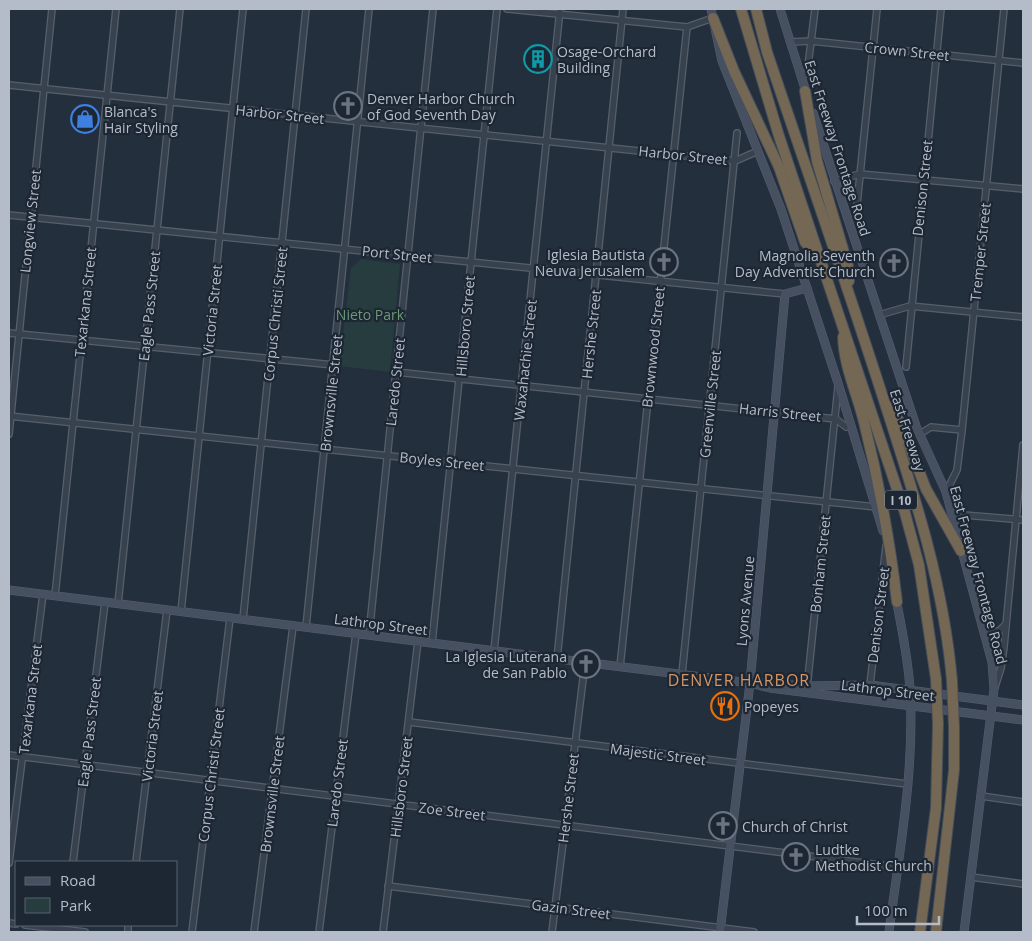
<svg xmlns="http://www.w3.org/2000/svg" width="1032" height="941" font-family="'Open Sans',sans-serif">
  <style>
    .green { fill: #263c3f }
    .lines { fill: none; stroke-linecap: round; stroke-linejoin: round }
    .street-casing { stroke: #565f6c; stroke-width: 8 }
    .secondary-casing { stroke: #565f6c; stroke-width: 9 }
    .highway-casing { stroke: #434c59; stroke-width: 12 }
    .street { stroke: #38414e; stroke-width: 5.5 }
    .secondary { stroke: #465061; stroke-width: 8 }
    .highway { stroke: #746855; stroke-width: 10 }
    .highway-bridge-casing { stroke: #434c59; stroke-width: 12; stroke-linecap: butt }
    .highway-bridge { stroke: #746855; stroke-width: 10 }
    .labels { text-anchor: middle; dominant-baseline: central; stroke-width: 4.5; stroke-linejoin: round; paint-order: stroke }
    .shield { fill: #1d2633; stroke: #878f9c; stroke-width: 1 }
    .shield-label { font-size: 12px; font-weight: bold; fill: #b4bcc9 }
    .poi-label { font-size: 14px; fill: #b4bcc9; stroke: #1d2633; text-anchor: start }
    .street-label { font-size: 14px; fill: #b4bcc9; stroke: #1d2633 }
    .park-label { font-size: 14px; fill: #6b9a76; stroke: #1d2633 }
    .quarter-label { font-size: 16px; letter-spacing: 1px; fill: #d59563; stroke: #1d2633 }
  </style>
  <rect width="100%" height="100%" fill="#242f3e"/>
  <polygon class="green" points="361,259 400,264 390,372 339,366 351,268"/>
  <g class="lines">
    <defs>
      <g id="street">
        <polyline points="507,9 687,27 713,18"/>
        <polyline points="791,42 811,41 1023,63"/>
        <polyline points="807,74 815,9"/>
        <polyline points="9,85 735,161 758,151"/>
        <polyline points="834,181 860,174 1023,189"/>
        <polyline points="856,214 877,9"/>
        <polyline points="9,215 785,294"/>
        <polyline points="879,315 910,306 1023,317"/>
        <polyline points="9,333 334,365"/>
        <polyline points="906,367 941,9"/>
        <polyline points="396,372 836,419 846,427"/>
        <polyline points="9,416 876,507"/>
        <polyline points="9,434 52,9"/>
        <polyline points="920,434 931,427 962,430"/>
        <polyline points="946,492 957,470 962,430 1004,9"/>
        <polyline points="952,514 1023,520"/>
        <polyline points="55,596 116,9"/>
        <polyline points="118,604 180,9"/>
        <polyline points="181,612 243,9"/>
        <polyline points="243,619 306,9"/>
        <polyline points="982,626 992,631 999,631 1006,624"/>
        <polyline points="306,627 369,9"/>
        <polyline points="369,635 433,9"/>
        <polyline points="432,643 497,9"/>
        <polyline points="494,651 560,9"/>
        <polyline points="557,659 623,9"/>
        <polyline points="620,667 687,27"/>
        <polyline points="682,674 737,133"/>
        <polyline points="870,685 886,546"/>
        <polyline points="995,687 1001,668 1004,647 1023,445"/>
        <polyline points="807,688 838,387"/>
        <polyline points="409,722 907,784"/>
        <polyline points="9,755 896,867"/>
        <polyline points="981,796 1023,802"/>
        <polyline points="73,862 105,602"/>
        <polyline points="136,862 167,610"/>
        <polyline points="9,863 43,594"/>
        <polyline points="971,877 1023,884"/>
        <polyline points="388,886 754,932"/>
        <polyline points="9,923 16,924"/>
        <polyline points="25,925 85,932"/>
        <polyline points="128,932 128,925"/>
        <polyline points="192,932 230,618"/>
        <polyline points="254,932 293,626"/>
        <polyline points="319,932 356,633"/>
        <polyline points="383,932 418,641"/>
        <polyline points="552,932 585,663"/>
      </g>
      <g id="secondary">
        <polyline points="711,9 722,61 781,209 838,383 883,531"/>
        <polyline points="780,9 807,95"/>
        <polyline points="813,113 916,426 946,492 992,662 994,689 964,932"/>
        <polyline points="9,590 750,683 770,688 1023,720"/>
        <polyline points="760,683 807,686 870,685 1023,705"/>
        <polyline points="720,932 750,683 785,294 807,288"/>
        <path d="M889 932C899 853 915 770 910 689 908 658 902 629 896 599"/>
      </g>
      <g id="highway">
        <polyline points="741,9 778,133 905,513 919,565 936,679"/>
        <path d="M756 9 767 52C807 171 849 290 887 410 916 500 944 587 952 681"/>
        <polyline points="713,18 734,71 779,167 805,242 816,255"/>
        <polyline points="805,91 817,161 848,266 849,281"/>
        <path d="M843 337C844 367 857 393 864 422 879 482 890 541 897 602"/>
        <polyline points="890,407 900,422 926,489 961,551"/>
        <polyline points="920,932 936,808 938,724"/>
        <polyline points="936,932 954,770 954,727"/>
      </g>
    </defs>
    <use href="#street" class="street-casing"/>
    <use href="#secondary" class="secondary-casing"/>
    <use href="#highway" class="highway-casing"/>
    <use href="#street" class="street"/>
    <use href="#secondary" class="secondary"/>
    <use href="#highway" class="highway"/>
    <defs>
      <g id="highway-bridge">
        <polyline points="936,679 938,724"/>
        <polyline points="952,681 954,727"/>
      </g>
    </defs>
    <use href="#highway-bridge" class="highway-bridge-casing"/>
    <use href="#highway-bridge" class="highway-bridge"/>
  </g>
  <defs>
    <symbol id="building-ring" viewBox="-11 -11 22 22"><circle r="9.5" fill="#1d2633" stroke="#0f9aa8" stroke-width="1.5"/><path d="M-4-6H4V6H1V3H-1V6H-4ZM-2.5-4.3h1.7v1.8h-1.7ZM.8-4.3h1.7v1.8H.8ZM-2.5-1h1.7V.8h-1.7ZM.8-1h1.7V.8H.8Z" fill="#0f9aa8"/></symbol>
    <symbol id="church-ring" viewBox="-11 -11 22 22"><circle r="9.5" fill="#1d2633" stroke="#6b7280" stroke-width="1.5"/><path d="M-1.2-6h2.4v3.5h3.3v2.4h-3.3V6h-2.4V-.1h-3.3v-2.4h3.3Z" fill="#6b7280"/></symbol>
    <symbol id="shop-ring" viewBox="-11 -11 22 22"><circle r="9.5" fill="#1d2633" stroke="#3f7fe0" stroke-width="1.5"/><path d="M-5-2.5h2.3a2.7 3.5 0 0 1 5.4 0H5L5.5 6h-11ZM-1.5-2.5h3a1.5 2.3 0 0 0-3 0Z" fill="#3f7fe0"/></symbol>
    <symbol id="restaurant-ring" viewBox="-11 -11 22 22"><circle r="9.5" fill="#1d2633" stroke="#e8710a" stroke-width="1.5"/><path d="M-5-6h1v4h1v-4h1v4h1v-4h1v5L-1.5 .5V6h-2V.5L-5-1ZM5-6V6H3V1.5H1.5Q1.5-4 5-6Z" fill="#e8710a"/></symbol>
  </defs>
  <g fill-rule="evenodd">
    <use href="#building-ring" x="522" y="43" width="32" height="32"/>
    <use href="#church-ring" x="332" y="90" width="32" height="32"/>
    <use href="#shop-ring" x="69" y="103" width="32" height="32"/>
    <use href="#church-ring" x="648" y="246" width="32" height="32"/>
    <use href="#church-ring" x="878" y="247" width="32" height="32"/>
    <use href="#church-ring" x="570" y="648" width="32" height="32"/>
    <use href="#restaurant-ring" x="709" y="690" width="32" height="32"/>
    <use href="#church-ring" x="707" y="810" width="32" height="32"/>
    <use href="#church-ring" x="780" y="841" width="32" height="32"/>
  </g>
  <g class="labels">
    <rect class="shield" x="885" y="490.5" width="32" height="19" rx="4"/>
    <g class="shield-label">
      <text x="901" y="500">I 10</text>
    </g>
    <g class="poi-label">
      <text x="557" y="51">Osage-Orchard<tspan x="557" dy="16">Building</tspan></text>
      <text x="367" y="98">Denver Harbor Church<tspan x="367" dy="16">of God Seventh Day</tspan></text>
      <text x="104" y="111">Blanca's<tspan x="104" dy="16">Hair Styling</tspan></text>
      <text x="645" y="254" text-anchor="end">Iglesia Bautista<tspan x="645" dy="16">Neuva Jerusalem</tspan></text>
      <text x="875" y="255" text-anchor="end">Magnolia Seventh<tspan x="875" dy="16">Day Adventist Church</tspan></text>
      <text x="567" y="656" text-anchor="end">La Iglesia Luterana<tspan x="567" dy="16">de San Pablo</tspan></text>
      <text x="744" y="706">Popeyes</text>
      <text x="742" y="826">Church of Christ</text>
      <text x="815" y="849">Ludtke<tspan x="815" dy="16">Methodist Church</tspan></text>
    </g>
    <g class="street-label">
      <text transform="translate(907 51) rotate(6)">Crown Street</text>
      <text transform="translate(280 114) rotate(6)">Harbor Street</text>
      <text transform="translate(838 148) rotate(72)">East Freeway Frontage Road</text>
      <text transform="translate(683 155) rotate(6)">Harbor Street</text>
      <text transform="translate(922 188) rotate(-84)">Denison Street</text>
      <text transform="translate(30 221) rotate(-84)">Longview Street</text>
      <text transform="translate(980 252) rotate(-84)">Tremper Street</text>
      <text transform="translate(397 254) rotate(6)">Port Street</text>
      <text transform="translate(85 302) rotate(-84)">Texarkana Street</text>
      <text transform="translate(149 306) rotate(-84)">Eagle Pass Street</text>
      <text transform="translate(212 310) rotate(-84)">Victoria Street</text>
      <text transform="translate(275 314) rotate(-84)">Corpus Christi Street</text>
      <text transform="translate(465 326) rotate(-85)">Hillsboro Street</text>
      <text transform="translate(591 334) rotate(-84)">Hershe Street</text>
      <text transform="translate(653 347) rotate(-84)">Brownwood Street</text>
      <text transform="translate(525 360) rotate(-84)">Waxahachie Street</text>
      <text transform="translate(395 382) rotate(-84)">Laredo Street</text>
      <text transform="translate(331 393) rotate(-84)">Brownsville Street</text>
      <text transform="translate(710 404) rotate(-84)">Greenville Street</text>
      <text transform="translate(780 412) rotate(6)">Harris Street</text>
      <text transform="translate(908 430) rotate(72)">East Freeway</text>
      <text transform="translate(442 461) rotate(6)">Boyles Street</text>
      <text transform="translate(820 564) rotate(-84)">Bonham Street</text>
      <text transform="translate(979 575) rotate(75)">East Freeway Frontage Road</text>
      <text transform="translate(745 601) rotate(-85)">Lyons Avenue</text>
      <text transform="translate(878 615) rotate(-83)">Denison Street</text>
      <text transform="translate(381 624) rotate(7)">Lathrop Street</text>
      <text transform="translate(888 690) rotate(7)">Lathrop Street</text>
      <text transform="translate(30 699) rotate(-83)">Texarkana Street</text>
      <text transform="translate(89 732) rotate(-83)">Eagle Pass Street</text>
      <text transform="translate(152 736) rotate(-83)">Victoria Street</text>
      <text transform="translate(658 754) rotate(7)">Majestic Street</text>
      <text transform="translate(211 775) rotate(-83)">Corpus Christi Street</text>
      <text transform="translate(337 783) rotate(-83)">Laredo Street</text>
      <text transform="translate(401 787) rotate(-83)">Hillsboro Street</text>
      <text transform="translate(272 794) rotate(-83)">Brownsville Street</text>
      <text transform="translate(568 798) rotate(-83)">Hershe Street</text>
      <text transform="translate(452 811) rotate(7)">Zoe Street</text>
      <text transform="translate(571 909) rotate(7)">Gazin Street</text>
    </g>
    <g class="park-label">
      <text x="370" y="314">Nieto Park</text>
    </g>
    <g class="quarter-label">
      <text x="739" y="680">DENVER HARBOR</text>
    </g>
  </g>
  <rect width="1032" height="941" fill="none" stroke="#b4bcc9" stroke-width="20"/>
  <rect x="15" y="861" width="162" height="65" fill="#1d2633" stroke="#59626f"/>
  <rect x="25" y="877" width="25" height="8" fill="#465061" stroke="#59626f"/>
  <text x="60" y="886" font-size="15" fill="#b4bcc9">Road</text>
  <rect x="25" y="898" width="25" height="15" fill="#263c3f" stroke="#59626f"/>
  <text x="60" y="911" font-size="15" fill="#b4bcc9">Park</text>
  <path d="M857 916v8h82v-8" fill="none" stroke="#b4bcc9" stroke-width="2.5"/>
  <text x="864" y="916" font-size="15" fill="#b4bcc9" stroke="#1d2633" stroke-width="4" paint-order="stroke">100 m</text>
</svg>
